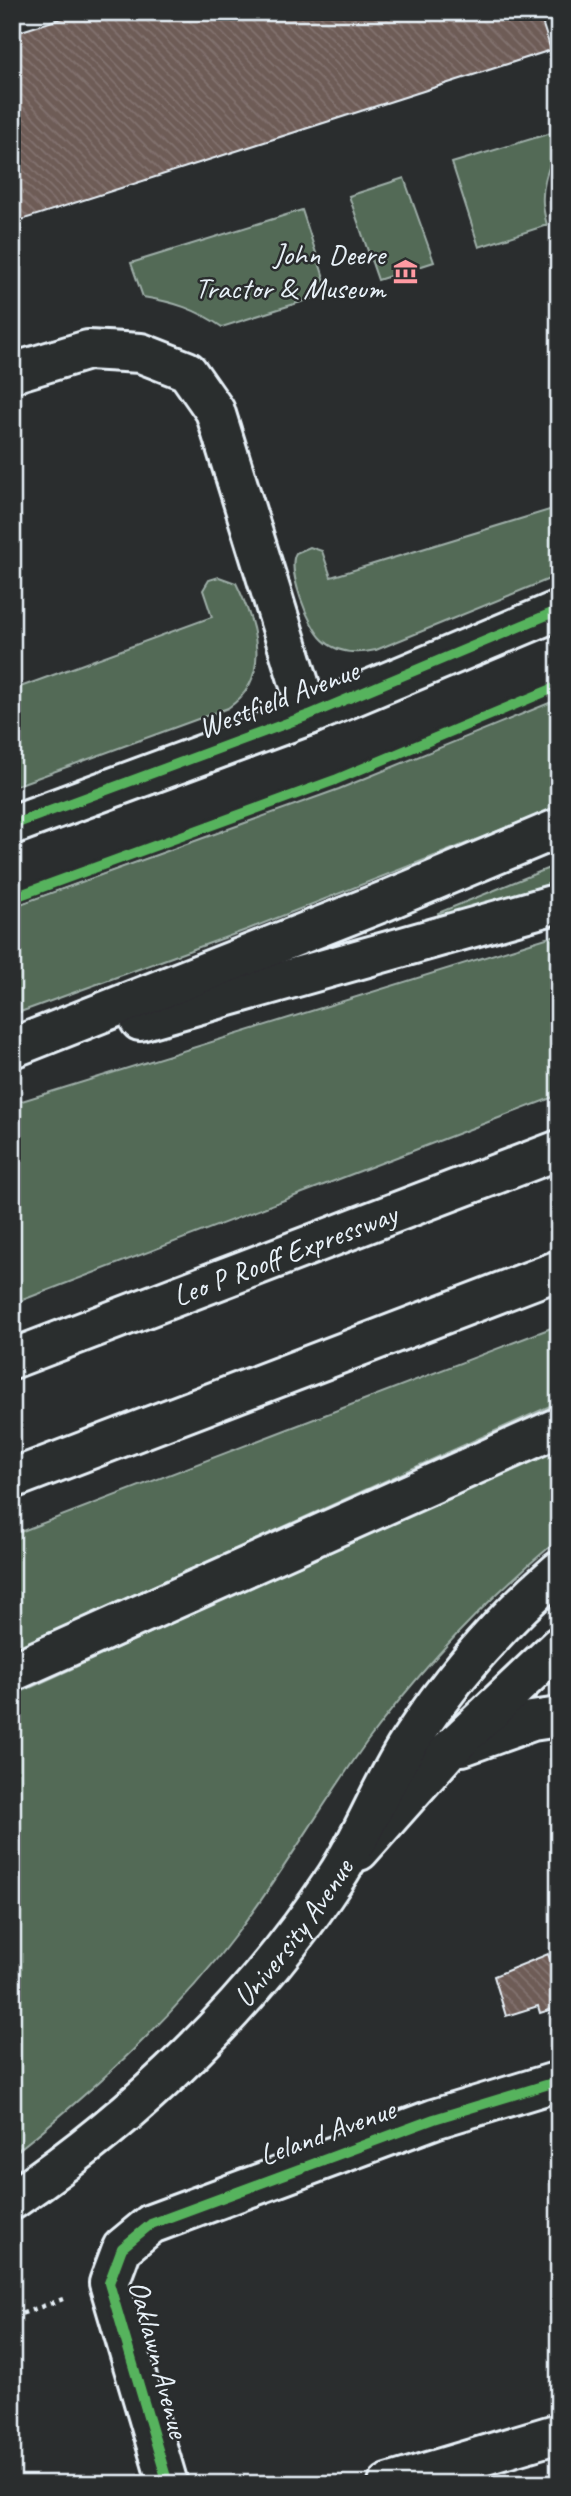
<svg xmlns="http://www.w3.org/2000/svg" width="571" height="2496" font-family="Caveat,sans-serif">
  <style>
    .grass { fill: #536a57; stroke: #9eaea8; stroke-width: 2 }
    .building { fill: url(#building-back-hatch); stroke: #e8f1f8; stroke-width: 2 }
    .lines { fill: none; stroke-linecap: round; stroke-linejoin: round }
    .minor-casing { stroke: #e8f1f8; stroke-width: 44 }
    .major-casing { stroke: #e8f1f8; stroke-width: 44 }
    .highway-casing { stroke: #e8f1f8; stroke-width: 44 }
    .path { stroke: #e8f1f8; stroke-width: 4.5; stroke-dasharray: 5 5; stroke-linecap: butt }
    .minor { stroke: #2a2d2e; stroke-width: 38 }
    .major { stroke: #2a2d2e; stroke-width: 38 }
    .highway { stroke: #2a2d2e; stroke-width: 38 }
    .cycleway-casing { stroke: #2a2d2e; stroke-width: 15 }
    .cycleway { stroke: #56b35d; stroke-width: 10 }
    .labels { text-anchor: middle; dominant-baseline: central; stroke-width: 5; stroke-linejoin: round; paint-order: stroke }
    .poi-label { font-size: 30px; fill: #e8f1f8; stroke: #2a2d2e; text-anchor: end }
    .street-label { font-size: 30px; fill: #e8f1f8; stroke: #2a2d2e }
  </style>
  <defs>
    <pattern id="building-back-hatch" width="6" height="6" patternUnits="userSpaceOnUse" patternTransform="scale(1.75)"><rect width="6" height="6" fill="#6e5c57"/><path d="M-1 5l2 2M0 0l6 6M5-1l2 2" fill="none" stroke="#837470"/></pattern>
  </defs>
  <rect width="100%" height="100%" fill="#2a2d2e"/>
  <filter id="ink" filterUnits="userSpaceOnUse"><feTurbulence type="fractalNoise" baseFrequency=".0143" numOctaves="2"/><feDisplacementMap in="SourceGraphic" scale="14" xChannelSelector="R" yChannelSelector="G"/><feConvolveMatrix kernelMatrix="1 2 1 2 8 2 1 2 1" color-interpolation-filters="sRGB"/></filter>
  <g filter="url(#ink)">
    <g class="grass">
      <path d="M551 133C559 152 549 162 545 181 541 197 543 210 547 225L479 247 452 163Z"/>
      <polygon points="404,178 434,262 378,280 349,196"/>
      <path d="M302 210 329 293 222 327C196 309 174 302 143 297L131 263Z"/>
      <path d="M559 507V575L376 650C358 654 338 654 323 640 309 628 286 569 296 553L310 547 322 551 331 577Z"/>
      <path d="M219 577 236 583C256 624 273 678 228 708L12 787V690L212 617 203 590 209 580Z"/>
      <polygon points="559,699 559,807 246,930 12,1015 12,907 339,789"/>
      <polygon points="559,864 559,882 440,919 438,913"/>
      <polygon points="559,934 559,1095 12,1304 12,1104"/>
      <polygon points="559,1325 559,1402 12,1650 12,1535"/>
      <path d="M559 1446V1539C487 1598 421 1669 366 1743 323 1803 286 1868 241 1928 176 2015 97 2088 12 2155V1696Z"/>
    </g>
    <g class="building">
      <polygon points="81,12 539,12 551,50 12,223 12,34"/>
      <polygon points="548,1954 550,1959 559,1957 559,2007 540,2013 538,2006 506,2016 494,1976"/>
    </g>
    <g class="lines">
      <defs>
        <g id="minor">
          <polyline points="12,373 88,350 141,353 187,371 215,411 309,715"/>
          <polyline points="12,825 309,715 559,610"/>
          <polyline points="462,1746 532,1721 559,1717"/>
          <polyline points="359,1851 447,1752 559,1646"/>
          <polyline points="168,2484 109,2283 122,2248 151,2224 434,2119 559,2081"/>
          <polyline points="388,2484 559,2433"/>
        </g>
        <g id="major">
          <path id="s1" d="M12 2200C138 2114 252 2005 336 1877 365 1833 383 1781 412 1738 453 1676 503 1619 559 1571"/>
        </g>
        <g id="highway">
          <polyline points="140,1021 559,903"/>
          <polyline points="12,1048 385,901 559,828"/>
          <path id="s2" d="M12 1359 559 1150"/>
          <polyline points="12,1479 559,1270"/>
          <polyline points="12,1672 559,1427"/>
        </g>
      </defs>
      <use href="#minor" class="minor-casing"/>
      <use href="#major" class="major-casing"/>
      <use href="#highway" class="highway-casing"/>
      <polyline class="path" points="12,2317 63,2299"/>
      <use href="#minor" class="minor"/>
      <use href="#major" class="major"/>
      <use href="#highway" class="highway"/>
      <defs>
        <g id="cycleway">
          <polyline points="12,825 309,715 559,610"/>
          <polyline points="12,898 335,780 559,686"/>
          <polyline points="168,2484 109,2283 122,2248 151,2224 434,2119 559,2081"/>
        </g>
      </defs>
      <use href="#cycleway" class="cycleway-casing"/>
      <use href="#cycleway" class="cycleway"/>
    </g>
  </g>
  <defs>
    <symbol id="museum-bare" viewBox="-9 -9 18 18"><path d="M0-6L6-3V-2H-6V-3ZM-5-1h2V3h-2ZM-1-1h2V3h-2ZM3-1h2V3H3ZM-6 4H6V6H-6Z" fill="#ff9aa2" stroke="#2a2d2e" stroke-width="2.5" paint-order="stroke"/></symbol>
  </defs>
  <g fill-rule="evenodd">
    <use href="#museum-bare" x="388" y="254" width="35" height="35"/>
  </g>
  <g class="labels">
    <g class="poi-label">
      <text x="385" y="254">John Deere<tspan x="385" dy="34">Tractor &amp; Museum</tspan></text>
    </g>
    <g class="street-label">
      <text transform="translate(278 699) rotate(-21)">Westfield Avenue</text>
      <text stroke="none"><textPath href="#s2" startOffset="292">Leo P Rooff Expressway</textPath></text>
      <text stroke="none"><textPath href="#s1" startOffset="390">University Avenue</textPath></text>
      <text transform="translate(327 2132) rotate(-20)">Leland Avenue</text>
      <text transform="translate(159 2359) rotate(75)">Oaklawn Avenue</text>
    </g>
  </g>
  <rect width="571" height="2496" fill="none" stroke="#2a2d2e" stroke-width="42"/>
  <rect x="21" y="21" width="529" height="2454" fill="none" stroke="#e8f1f8" stroke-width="2.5" filter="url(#ink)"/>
</svg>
